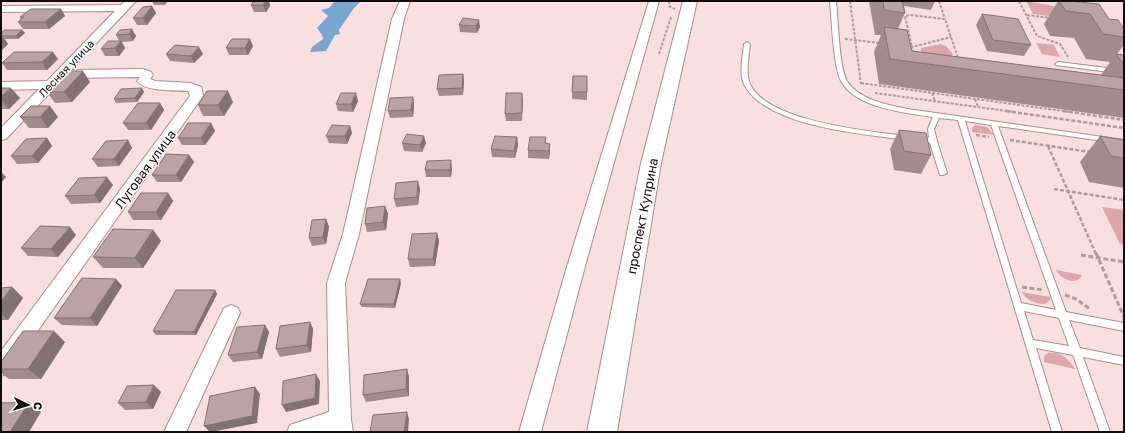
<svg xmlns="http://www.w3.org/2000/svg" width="1125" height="433" font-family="'Golos Text',sans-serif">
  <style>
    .green { fill: #dca6ab }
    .water { fill: #7aa6d2 }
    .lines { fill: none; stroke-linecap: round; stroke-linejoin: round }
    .lane-casing { stroke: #a88f91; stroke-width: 2 }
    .street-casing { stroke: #a88f91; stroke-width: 2 }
    .secondary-casing { stroke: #a88f91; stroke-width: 2 }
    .path-far2 { stroke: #af9a9c; stroke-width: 2; stroke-dasharray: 3 1.5; stroke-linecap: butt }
    .path-far1 { stroke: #af9a9c; stroke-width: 2.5; stroke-dasharray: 4 2; stroke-linecap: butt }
    .path { stroke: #af9a9c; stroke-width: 3; stroke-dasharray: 5 2.5; stroke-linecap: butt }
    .lane { fill: #fff; fill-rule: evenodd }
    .street { fill: #fff; fill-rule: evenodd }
    .secondary { fill: #fff; fill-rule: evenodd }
    .wall { fill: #a18b8d }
    .shaded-wall { fill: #837173 }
    .building { fill: #bba2a4; stroke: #837173 }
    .labels { text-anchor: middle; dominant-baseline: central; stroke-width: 3; stroke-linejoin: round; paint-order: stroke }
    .far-street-label { font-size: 11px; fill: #120a0b; stroke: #fff }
    .street-label { font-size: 13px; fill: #120a0b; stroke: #fff }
  </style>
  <rect width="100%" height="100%" fill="#fadfe1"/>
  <g class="green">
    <polygon points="1026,1 1059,7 1065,18 1033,14"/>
    <polygon points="1036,43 1054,45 1060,57 1042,54"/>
    <polygon points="941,44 946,46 953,54 947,63 921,55 921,48"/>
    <polygon points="975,125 987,127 994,135 972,132 972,128"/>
    <polygon points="1102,207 1124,210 1124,245 1120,244"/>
    <path d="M1056 270 1082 275 1081 277C1074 286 1060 278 1056 270Z"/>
    <path d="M1022 292 1050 297V300L1045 304C1035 304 1026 300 1022 292Z"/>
    <path d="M1048 353C1060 351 1069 359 1075 369L1044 362V356Z"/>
  </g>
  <polygon class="water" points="335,1 361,1 354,8 339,30 340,34 335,35 326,51 310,52 312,47 323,39 322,35 317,28 328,16 321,10 329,8"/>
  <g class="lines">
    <defs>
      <g id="lane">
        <path d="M830 1H836C838 19 839 67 847 81 859 100 888 105 908 109L1124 140V144L998 126 1066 312 1124 323V331L1069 320 1080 348 1124 357V365L1083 357 1110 432H1100L1073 355 1036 348 1062 432H1052L958 120 939 118 934 129 937 141 947 173 943 175H940L930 143 917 141 913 139 917 137 929 138 928 129 933 117C906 113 855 108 841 81 833 65 832 21 830 1ZM965 121 991 125 1056 310 1021 303ZM1024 311 1059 318 1069 346 1033 340Z"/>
        <path d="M747 42 750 44C749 56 745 72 750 84 767 122 869 131 906 136L910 138 906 140C863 134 768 127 745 86 738 74 743 57 744 44Z"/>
        <polygon points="1058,62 1124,70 1124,74 1056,65 1055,64"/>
      </g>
      <g id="street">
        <path d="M125 1H136L71 70 143 69 151 72 153 75 150 79 155 81 191 83 201 87 202 90 203 96 8 373 1 376V351L190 96 188 91C175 90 145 92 137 81L140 77 64 78 6 139 1 140V128L39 89 1 90V82L47 81 115 11 1 12V6L121 5Z"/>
        <polygon points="400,1 410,1 404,19 359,234 345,283 351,419 353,432 287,432 290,425 329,412 327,283 343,234 392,19"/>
        <polygon points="649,1 659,1 584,270 541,432 519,432 566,270"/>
        <polygon points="231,305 238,308 240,313 186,432 164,432 224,308"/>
      </g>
      <polygon id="secondary" points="683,1 697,1 661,163 617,432 587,432 641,163"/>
    </defs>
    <use href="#lane" class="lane-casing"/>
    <use href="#street" class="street-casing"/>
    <use href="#secondary" class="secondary-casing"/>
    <g class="path-far2">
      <polyline points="669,1 670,7 675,9"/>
      <polyline points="850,1 861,84"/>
      <polyline points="939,1 945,19"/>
      <polyline points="1019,1 1037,36 1060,44 1068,57"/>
      <polyline points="1027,15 1050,18"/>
      <polyline points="845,39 880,43"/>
      <polyline points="909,47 912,47 905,16 910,15 945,19 958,58"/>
      <polyline points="913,53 912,47 951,37"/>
      <polyline points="659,54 671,17"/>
      <polyline points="861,83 1070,112"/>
      <polyline points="875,93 1014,112"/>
      <polyline points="932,93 935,101"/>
      <polyline points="975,99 978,107"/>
    </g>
    <g class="path-far1">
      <polyline points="1006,111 1124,128"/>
      <polyline points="1063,111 1124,120"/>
      <polyline points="976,135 989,137"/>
      <polyline points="1010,140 1090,152"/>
      <polyline points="1048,146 1096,254"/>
      <polyline points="1054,189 1124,200"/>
    </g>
    <g class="path">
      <polyline points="1096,253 1124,317"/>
      <polyline points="1081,255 1124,262"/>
      <polyline points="1022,287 1043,290"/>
      <polyline points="1065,295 1076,299 1090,309"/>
    </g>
    <use href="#lane" class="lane"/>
    <use href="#street" class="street"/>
    <use href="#secondary" class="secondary"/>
  </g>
  <g class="wall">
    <polygon points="152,1 168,1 164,5 154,5"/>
    <polygon points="254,1 269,1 270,6 266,12 254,12 251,5"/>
    <polygon points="869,1 935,1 931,10 904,6 905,13 898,29 912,51 1101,75 1110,62 1086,59 1074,38 1050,36 1044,24 1058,1 1070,1 1109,19 1124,29 1124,45 1117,54 1124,55 1124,118 879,84 874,52 881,35 875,35"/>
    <polygon points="152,6 156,13 147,25 137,25 133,18"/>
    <polygon points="61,9 65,16 49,29 23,29 18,22 21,20 20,17"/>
    <polygon points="982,14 1031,45 1024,56 987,51 976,25"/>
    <polygon points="459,25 480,27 477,33 460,32"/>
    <polygon points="22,30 25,33 18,39 5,39 8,44 1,51 1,33"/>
    <polygon points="120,30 136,36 133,41 122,42 125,48 119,56 105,56 101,49 119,41 116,35"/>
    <polygon points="253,46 248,55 229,55 226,48"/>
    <polygon points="166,54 203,54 194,63 170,61"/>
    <polygon points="58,59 47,70 7,70 2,63"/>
    <polygon points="463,74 464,81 463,95 439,96 437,89"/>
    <polygon points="573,76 587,92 587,100 572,99"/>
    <polygon points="90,82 72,102 55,103 47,92"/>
    <polygon points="1,88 20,98 9,109 1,109"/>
    <polygon points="144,92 137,102 116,103 114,99"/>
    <polygon points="522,93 522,121 506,121 505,114"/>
    <polygon points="413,97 414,105 413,117 390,118 388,111"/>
    <polygon points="358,101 353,112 338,111 336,104"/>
    <polygon points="233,102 224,116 203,116 198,105"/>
    <polygon points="160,103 164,110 151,130 128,130 123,123"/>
    <polygon points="20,117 58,117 48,128 29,128"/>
    <polygon points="211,123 215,131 205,145 182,145 178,138"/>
    <polygon points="350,126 352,133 347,144 329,143 326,136"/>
    <polygon points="899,130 931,155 921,174 894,170 890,149"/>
    <polygon points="1100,136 1124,140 1124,188 1089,182 1080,162"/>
    <polygon points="517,137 518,145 515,158 492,157 491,149"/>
    <polygon points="546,137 546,143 550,144 550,151 549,159 528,158 528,150"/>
    <polygon points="47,138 52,146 38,163 17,164 11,156"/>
    <polygon points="128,140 132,148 119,166 98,167 92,159"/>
    <polygon points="402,143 426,143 422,152 404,151"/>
    <polygon points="189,155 194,162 181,182 157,182 152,175"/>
    <polygon points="452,168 451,177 426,177 425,170"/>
    <polygon points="113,185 100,203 71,204 65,196"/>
    <polygon points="420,189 418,205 396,207 394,199"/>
    <polygon points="168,193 173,201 161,220 133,220 128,212"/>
    <polygon points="385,206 388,214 386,230 367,232 365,224"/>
    <polygon points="326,219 329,227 326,244 312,246 309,238"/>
    <polygon points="153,230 161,241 143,268 103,268 93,257"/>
    <polygon points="437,233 439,241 435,266 410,267 408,259"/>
    <polygon points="76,235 58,257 28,256 21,248"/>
    <polygon points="116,279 122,286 97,326 62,325 54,318"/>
    <polygon points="401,283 395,308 362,307 360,304"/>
    <polygon points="12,287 23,298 8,320 1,320 1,288"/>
    <polygon points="215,290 217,294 196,335 156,335 153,331"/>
    <polygon points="310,322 313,329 311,352 280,357 276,349"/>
    <polygon points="265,325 269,332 262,359 233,362 228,355"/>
    <polygon points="65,342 41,379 9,379 1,373 1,362"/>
    <polygon points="409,376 409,396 366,402 363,395"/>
    <polygon points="161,392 153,409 125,410 118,403"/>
  </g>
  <g class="shaded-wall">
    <polygon points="163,1 168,1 164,5"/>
    <polygon points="266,1 269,1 270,6 266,12 263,5"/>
    <polygon points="152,6 156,13 147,25 143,18"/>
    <polygon points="61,9 65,16 49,29 45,22"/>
    <polygon points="479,20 480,27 477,33 476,26"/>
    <polygon points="132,29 136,36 133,41 129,34"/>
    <polygon points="22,30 25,33 18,39 16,36"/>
    <polygon points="3,37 8,44 1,51 1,39"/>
    <polygon points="250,39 253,46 248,55 245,48"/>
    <polygon points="121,41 125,48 119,56 115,48"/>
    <polygon points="199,47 203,54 194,63 191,56"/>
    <polygon points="53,52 58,59 47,70 42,62"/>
    <polygon points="83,71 90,82 72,102 64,92"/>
    <polygon points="463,74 464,81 463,95 462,88"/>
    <polygon points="11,88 20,98 9,109 1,99 1,97"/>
    <polygon points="142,88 144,92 137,102 135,98"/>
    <polygon points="228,91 233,102 224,116 218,105"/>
    <polygon points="356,93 358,101 353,112 351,104"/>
    <polygon points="522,93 523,100 522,121"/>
    <polygon points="413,97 414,105 413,117 411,110"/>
    <polygon points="160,103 164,110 151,130 146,123"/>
    <polygon points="50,106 58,117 48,128 40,117"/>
    <polygon points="211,123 215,131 205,145 201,138"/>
    <polygon points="350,126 352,133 347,144 345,136"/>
    <polygon points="424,136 426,143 422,152 420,145"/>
    <polygon points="517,137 518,145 515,158 514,151"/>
    <polygon points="47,138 52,146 38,163 32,156"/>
    <polygon points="128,140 132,148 119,166 114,159"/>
    <polygon points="550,144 550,151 549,159 549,151"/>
    <polygon points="189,155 194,162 181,182 176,175"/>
    <polygon points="451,160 452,168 451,177 450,170"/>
    <polygon points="1,172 6,177 1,183"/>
    <polygon points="107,177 113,185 100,203 94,195"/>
    <polygon points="418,181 420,189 418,205 417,197"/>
    <polygon points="168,193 173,201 161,220 156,212"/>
    <polygon points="385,206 388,214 386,230 383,222"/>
    <polygon points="326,219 329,227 326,244 323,237"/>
    <polygon points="70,227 76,235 58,257 51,249"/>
    <polygon points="153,230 161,241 143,268 135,258"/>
    <polygon points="437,233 439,241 435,266 433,259"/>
    <polygon points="116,279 122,286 97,326 90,318"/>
    <polygon points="400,279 401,283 395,308 394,304"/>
    <polygon points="12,287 23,298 8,320 1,313 1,302"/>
    <polygon points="215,290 217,294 196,335 194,332"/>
    <polygon points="310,322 313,329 311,352 307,345"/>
    <polygon points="265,325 269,332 262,359 257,352"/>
    <polygon points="54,331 65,342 41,379 28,369"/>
    <polygon points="407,369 409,376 409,396 406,389"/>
    <polygon points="316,374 320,381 319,404 286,412 282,405"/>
    <polygon points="154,385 161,392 153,409 146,402"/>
    <polygon points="255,387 260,394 257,423 211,432 210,432 204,426"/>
    <polygon points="29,402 41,412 29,432 10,432"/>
    <polygon points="407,412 409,419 408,432 404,432"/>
  </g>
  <g class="building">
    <polygon points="254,1 266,1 263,5 251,5"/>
    <polygon points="883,1 902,1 905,13 884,10"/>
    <polygon points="1059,1 1070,1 1099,4 1109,19 1118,20 1124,29 1124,37 1103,34 1090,14 1066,11"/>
    <polygon points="152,6 143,18 133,18 143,7"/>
    <polygon points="31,9 61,9 45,22 18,22 24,17 20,17"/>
    <polygon points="982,14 1018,19 1031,45 993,40"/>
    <polygon points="463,18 479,20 476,26 459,25"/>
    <polygon points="884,27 907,30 912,51 1124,78 1124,90 890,59"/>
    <polygon points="132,29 129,34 116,35 120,30"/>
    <polygon points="4,30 22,30 16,36 1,36 1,33"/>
    <polygon points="232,39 250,39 245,48 226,48"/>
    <polygon points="108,41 121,41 115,48 101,49"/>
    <polygon points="175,45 199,47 191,56 166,54"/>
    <polygon points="14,52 53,52 42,62 2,63"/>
    <polygon points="1116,54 1124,55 1124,65"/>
    <polygon points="66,71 83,71 64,92 47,92"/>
    <polygon points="463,74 462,88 437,89 439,75"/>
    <polygon points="573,76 587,76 587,92 572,92"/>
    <polygon points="1,88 11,88 1,97"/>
    <polygon points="142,88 135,98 114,99 121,89"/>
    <polygon points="207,91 228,91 218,105 198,105"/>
    <polygon points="341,93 356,93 351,104 336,104"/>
    <polygon points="506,93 522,93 522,113 505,114"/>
    <polygon points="413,97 411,110 388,111 390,98"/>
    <polygon points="138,103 160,103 146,123 123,123"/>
    <polygon points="31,106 50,106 40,117 20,117"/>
    <polygon points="188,123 211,123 201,138 178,138"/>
    <polygon points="332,125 350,126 345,136 326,136"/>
    <polygon points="899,130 926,133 931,155 904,151"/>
    <polygon points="407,134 424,136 420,145 402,143"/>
    <polygon points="495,136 517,137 514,151 491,149"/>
    <polygon points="1100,136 1124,140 1124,158 1111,156"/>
    <polygon points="530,137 546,137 545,143 550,144 549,151 528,150"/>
    <polygon points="47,138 32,156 11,156 26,139"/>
    <polygon points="128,140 114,159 92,159 106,141"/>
    <polygon points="166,154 189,155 176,175 152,175"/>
    <polygon points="451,160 450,170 425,170 427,161"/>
    <polygon points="107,177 94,195 65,196 79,178"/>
    <polygon points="418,181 417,197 394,199 396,183"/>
    <polygon points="141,193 168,193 156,212 128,212"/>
    <polygon points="385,206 383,222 365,224 367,208"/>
    <polygon points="326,219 323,237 309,238 312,220"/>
    <polygon points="40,226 70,227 51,249 21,248"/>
    <polygon points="113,229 153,230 135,258 93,257"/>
    <polygon points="437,233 433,259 408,259 412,234"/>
    <polygon points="82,278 116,279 90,318 54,318"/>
    <polygon points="368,279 400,279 394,304 360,304"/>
    <polygon points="12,287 1,302 1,288"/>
    <polygon points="176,290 215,290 194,332 153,331"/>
    <polygon points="310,322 307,345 276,349 280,326"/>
    <polygon points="265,325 257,352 228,355 237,327"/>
    <polygon points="23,331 54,331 28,369 1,369 1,362"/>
    <polygon points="407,369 406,389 363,395 364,375"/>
    <polygon points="316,374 315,398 282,405 283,381"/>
    <polygon points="154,385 146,402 118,403 127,386"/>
    <polygon points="255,387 252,416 204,426 210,396"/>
    <polygon points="29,402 10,432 1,432 1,403"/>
    <polygon points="407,412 404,432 370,432 373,415"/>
  </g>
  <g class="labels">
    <g class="far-street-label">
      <text transform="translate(66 68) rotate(-46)">Лесная улица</text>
    </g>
    <g class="street-label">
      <text transform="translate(145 169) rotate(-54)">Луговая улица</text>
      <text transform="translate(642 216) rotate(-79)">проспект Куприна</text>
    </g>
  </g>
  <rect width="1125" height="433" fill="none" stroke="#120a0b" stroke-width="4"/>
  <g transform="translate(28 405) rotate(95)" stroke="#ffffff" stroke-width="3" paint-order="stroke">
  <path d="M0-3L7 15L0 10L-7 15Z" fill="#120a0b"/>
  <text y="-6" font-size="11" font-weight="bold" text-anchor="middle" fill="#120a0b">С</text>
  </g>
</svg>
